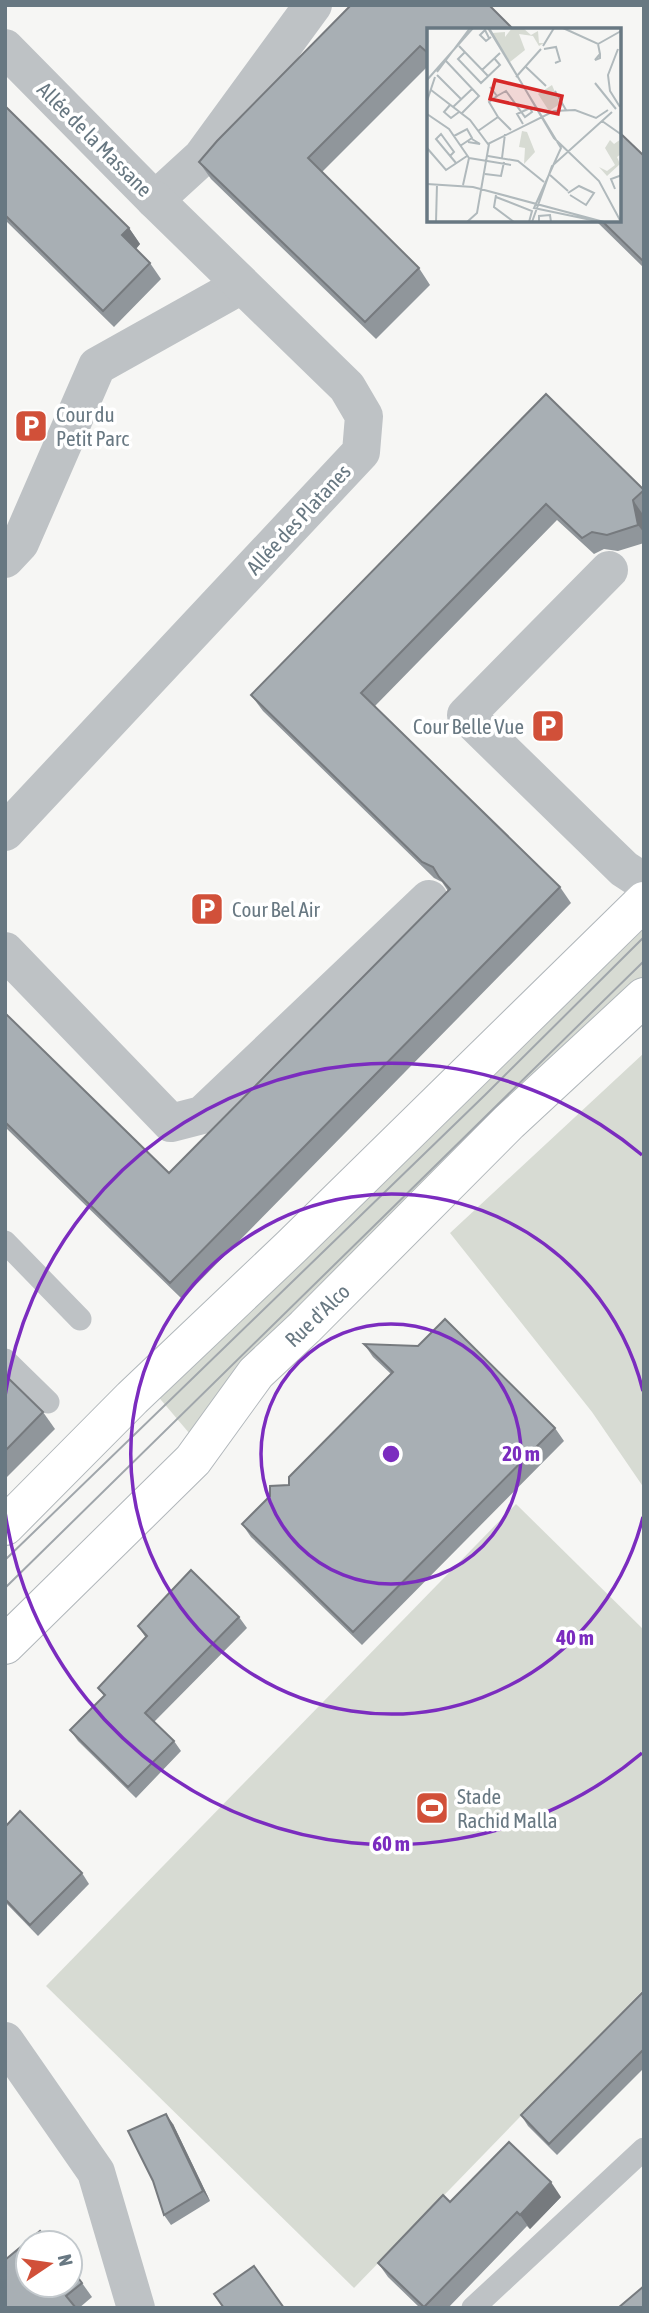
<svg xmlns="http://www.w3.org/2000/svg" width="649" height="2313" font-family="'Asap Condensed',sans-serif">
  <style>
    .green { fill: #d7dbd3 }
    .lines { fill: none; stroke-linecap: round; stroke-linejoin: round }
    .secondary-casing { stroke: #b0b6ba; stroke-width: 40 }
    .lane { stroke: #bec2c5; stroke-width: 23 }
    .street { stroke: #bec2c5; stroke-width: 38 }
    .secondary { stroke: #fff; stroke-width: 38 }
    .tram { stroke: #a0a6ab; stroke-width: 2 }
    .wall { fill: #90969b }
    .shaded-wall { fill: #767a7e }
    .building { fill: #a8afb4; stroke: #767a7e; stroke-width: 2 }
    .ring { fill: none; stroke: #7b2cbf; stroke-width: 3.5 }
    .labels { text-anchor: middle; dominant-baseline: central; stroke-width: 7; stroke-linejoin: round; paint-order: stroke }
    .street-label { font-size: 21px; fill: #687882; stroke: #fff }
    .poi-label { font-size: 21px; fill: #687882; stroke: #fff; text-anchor: start }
    .inset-road { fill: none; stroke: #b0b9bc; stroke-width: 2 }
    .view { fill: #d62828; fill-opacity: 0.15; stroke: #d62828; stroke-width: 3.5 }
    .inset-edge { fill: none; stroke: #687882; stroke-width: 3.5 }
    .centre { fill: #7b2cbf; stroke: #fff; stroke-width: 3.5 }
    .ring-label { font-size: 21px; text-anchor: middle; font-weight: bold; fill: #7b2cbf; stroke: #fff; stroke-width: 7; stroke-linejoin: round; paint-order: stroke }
  </style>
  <rect width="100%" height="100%" fill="#f6f6f4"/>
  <g class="green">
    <polygon points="644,918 644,978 240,1372 195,1440 156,1394"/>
    <polygon points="644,1053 644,1488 592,1412 450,1233"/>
    <polygon points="516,1504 644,1630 644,1989 354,2288 46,1986"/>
  </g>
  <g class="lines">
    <defs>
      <g id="secondary">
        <polyline points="5,1526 132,1398 291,1247 644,901"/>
        <polyline points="5,1645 193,1460 256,1373 305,1327 509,1122 644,997"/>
      </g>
    </defs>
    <use href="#secondary" class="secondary-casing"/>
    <g class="lane">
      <polyline points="5,1242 80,1319"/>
      <polyline points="5,1360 48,1402"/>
      <polyline points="473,2308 644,2149"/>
    </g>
    <g class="street">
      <polyline points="5,48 155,200 202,157 313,5"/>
      <polyline points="5,559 20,543 97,366 240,286"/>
      <polyline points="609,570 466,715 589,835 624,869 644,882"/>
      <polyline points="5,832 361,452 364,416 347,387 155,200"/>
      <polyline points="5,951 171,1123 202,1115 429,899"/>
      <polyline points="5,2041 96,2172 136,2308"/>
    </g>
    <use href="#secondary" class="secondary"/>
    <g class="tram">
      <polyline points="5,1560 485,1095 644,937"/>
      <polyline points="5,1588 644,961"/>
    </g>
  </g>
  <g class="wall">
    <polygon points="351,5 429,30 429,65 322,172 419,268 430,285 376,339 211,179 199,162"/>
    <polygon points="5,106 129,228 140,244 136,249 150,263 161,279 114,327 5,220"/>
    <polygon points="644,156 644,268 595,220 619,220"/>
    <polygon points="546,394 644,490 644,543 618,551 604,549 594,554 557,520 375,706 560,887 571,903 182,1299 5,1127 5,1013 169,1173 448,891 442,882 434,878 263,711 251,695"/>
    <polygon points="364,1344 555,1428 564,1441 362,1645 251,1537 242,1524 289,1485 391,1374 373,1357"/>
    <polygon points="5,1375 43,1412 55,1429 5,1479"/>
    <polygon points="239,1617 247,1628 154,1722 174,1741 181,1751 136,1798 78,1741 70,1730 104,1696 98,1688 146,1638 138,1626"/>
    <polygon points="5,1827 82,1873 89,1884 38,1936 5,1902"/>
    <polygon points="644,1991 644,2068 557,2155 528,2126 521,2115"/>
    <polygon points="173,2124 210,2201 171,2225 164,2215"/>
    <polygon points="561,2197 530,2229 527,2226 448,2308 420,2308 388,2277 378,2263 450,2202"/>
    <polygon points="82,2283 92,2297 79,2308 5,2308"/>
  </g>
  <g class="shaded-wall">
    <polygon points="129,228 140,244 134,251 122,235"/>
    <polygon points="633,500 644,516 644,533 638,525"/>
    <polygon points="166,2114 173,2124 210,2201 203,2191"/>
    <polygon points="551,2182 561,2197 530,2229 520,2215"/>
  </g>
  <g class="building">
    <polygon points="351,5 489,5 514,30 429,30 429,54 420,46 308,158 419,268 365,322 199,162 217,141"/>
    <polygon points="5,106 129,228 122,235 150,263 103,311 5,215"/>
    <polygon points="619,132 644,156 644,262 601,220 619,220"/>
    <polygon points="546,394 644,490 633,500 638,525 607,535 592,532 582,538 546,504 361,693 560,887 170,1283 5,1122 5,1013 169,1173 450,889 439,877 433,867 422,862 251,695"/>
    <polygon points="445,1319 555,1428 353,1632 242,1524 270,1496 270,1486 289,1485 289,1477 393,1372 364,1344 418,1346"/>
    <polygon points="5,1375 43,1412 5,1451"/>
    <polygon points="191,1570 239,1617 145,1713 174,1741 128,1787 70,1730 105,1695 98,1688 147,1636 138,1626"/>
    <polygon points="20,1811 82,1873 30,1925 5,1899 5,1827"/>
    <polygon points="644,1991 644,2049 549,2144 521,2115"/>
    <polygon points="166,2114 203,2191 164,2215 153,2181 128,2131"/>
    <polygon points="509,2142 551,2182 520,2215 517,2212 424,2307 378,2263 443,2195 450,2202"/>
    <polygon points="40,2231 50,2243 28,2243 28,2285 70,2285 70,2267 82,2283 66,2296 76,2308 5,2308 5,2260"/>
    <polygon points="254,2266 284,2308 224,2308 214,2294"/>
    <polygon points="644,2286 644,2308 618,2308"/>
  </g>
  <g class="ring">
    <circle cx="391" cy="1454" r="130"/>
    <path d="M643 1517A260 260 0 1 1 643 1391"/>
    <path d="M642 1753A390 390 0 0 1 5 1512M5 1396A390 390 0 0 1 642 1155"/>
  </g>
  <defs>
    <symbol id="parking-square" viewBox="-11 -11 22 22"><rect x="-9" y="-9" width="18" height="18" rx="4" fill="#d15039" stroke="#fff"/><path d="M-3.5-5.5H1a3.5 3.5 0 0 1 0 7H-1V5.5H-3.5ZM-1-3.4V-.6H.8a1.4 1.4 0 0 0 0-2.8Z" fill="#fff"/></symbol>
    <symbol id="stadium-square" viewBox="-11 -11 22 22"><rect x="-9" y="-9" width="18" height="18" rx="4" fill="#d15039" stroke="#fff"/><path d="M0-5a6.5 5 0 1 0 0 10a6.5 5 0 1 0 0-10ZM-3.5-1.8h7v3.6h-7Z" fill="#fff"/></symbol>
  </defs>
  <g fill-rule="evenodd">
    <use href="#parking-square" x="12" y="407" width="38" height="38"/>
    <use href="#parking-square" x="529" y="707" width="38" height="38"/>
    <use href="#parking-square" x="188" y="890" width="38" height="38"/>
    <use href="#stadium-square" x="413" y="1789" width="38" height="38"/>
  </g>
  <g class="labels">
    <g class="street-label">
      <text transform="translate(95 139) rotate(45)">Allée de la Massane</text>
      <text transform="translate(298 519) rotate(-47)">Allée des Platanes</text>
      <text transform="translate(317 1315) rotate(-44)">Rue d'Alco</text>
    </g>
    <g class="poi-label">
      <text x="56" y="414">Cour du<tspan x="56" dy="24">Petit Parc</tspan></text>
      <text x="524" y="726" text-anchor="end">Cour Belle Vue</text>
      <text x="232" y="909">Cour Bel Air</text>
      <text x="457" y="1796">Stade<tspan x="457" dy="24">Rachid Malla</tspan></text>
    </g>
  </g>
  <g transform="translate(427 28)">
    <rect width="194" height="194" fill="#f6f6f4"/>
    <path d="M85 0H96L104 7 111 3 112 15H117L112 18 106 8 92 6 98 22 83 34 65 5 78 4V9ZM125 57 133 76 122 83 111 66ZM95 103 100 104 108 124 97 136 98 120 92 119ZM194 111V126L190 129 193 136 180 148 172 139 180 143 188 137 178 120 183 112 187 116Z" fill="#d7dbd3"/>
    <path class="inset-road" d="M61 0 134 120 107 180 174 194M62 0 127 110 172 153 194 194M136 0 171 16 194 3M62 10 58 2 53 7 59 13 64 9M171 16 173 26 168 32 173 30V26M32 18 61 48M116 18 127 0M117 21 129 19 133 33 128 35M191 21 181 47 183 63 193 79M38 24 31 31 54 55 73 37 67 30M19 33 52 68 34 86M99 39 119 58M55 42 73 25M10 44 43 0M10 47 34 71M89 49 114 21M0 52 46 0M168 55 189 81M63 59 70 68 62 74 71 89M4 62 43 92 61 116 127 83 148 82 169 90 181 82M128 63 139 82M70 68 79 63 98 89 105 84 103 80M0 73 8 49M23 77 17 84 24 90 32 84M26 79 45 61M0 86 22 101 42 130M175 93 195 107M96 96 90 86 103 80M51 103 71 89 84 102M27 108 40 101 45 110 33 118M41 114 53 116 45 111M0 120 19 142 40 128M23 128 27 124 14 106 9 111 29 135M61 128 91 133 117 154M42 130 84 137M75 130 78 106M58 146 74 148 77 134M123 147 141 163M0 156 46 159 177 194M36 157 42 130M188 161 184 151 195 147M141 165 152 158 167 165 159 177 143 167M69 167 67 179 87 194M69 169 105 183 102 194M9 194 10 156M40 194 50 185 62 116M105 194 125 138 185 84M112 194V188L123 187 124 194"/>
    <path class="view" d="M68 52 135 68 131 86 63 71Z"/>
    <rect width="194" height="194" class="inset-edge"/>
  </g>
  <circle cx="391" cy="1454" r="10" class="centre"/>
  <g class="ring-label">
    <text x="521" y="1461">20 m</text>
    <text x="575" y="1645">40 m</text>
    <text x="391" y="1851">60 m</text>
  </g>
  <rect width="649" height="2313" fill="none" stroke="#687882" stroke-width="14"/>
  <g transform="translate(49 2264) rotate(77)"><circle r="33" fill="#ffffff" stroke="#c3c9cd" stroke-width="2"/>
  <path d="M0-5L12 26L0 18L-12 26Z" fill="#d15039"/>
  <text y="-10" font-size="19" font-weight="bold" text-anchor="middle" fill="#687882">N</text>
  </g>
</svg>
